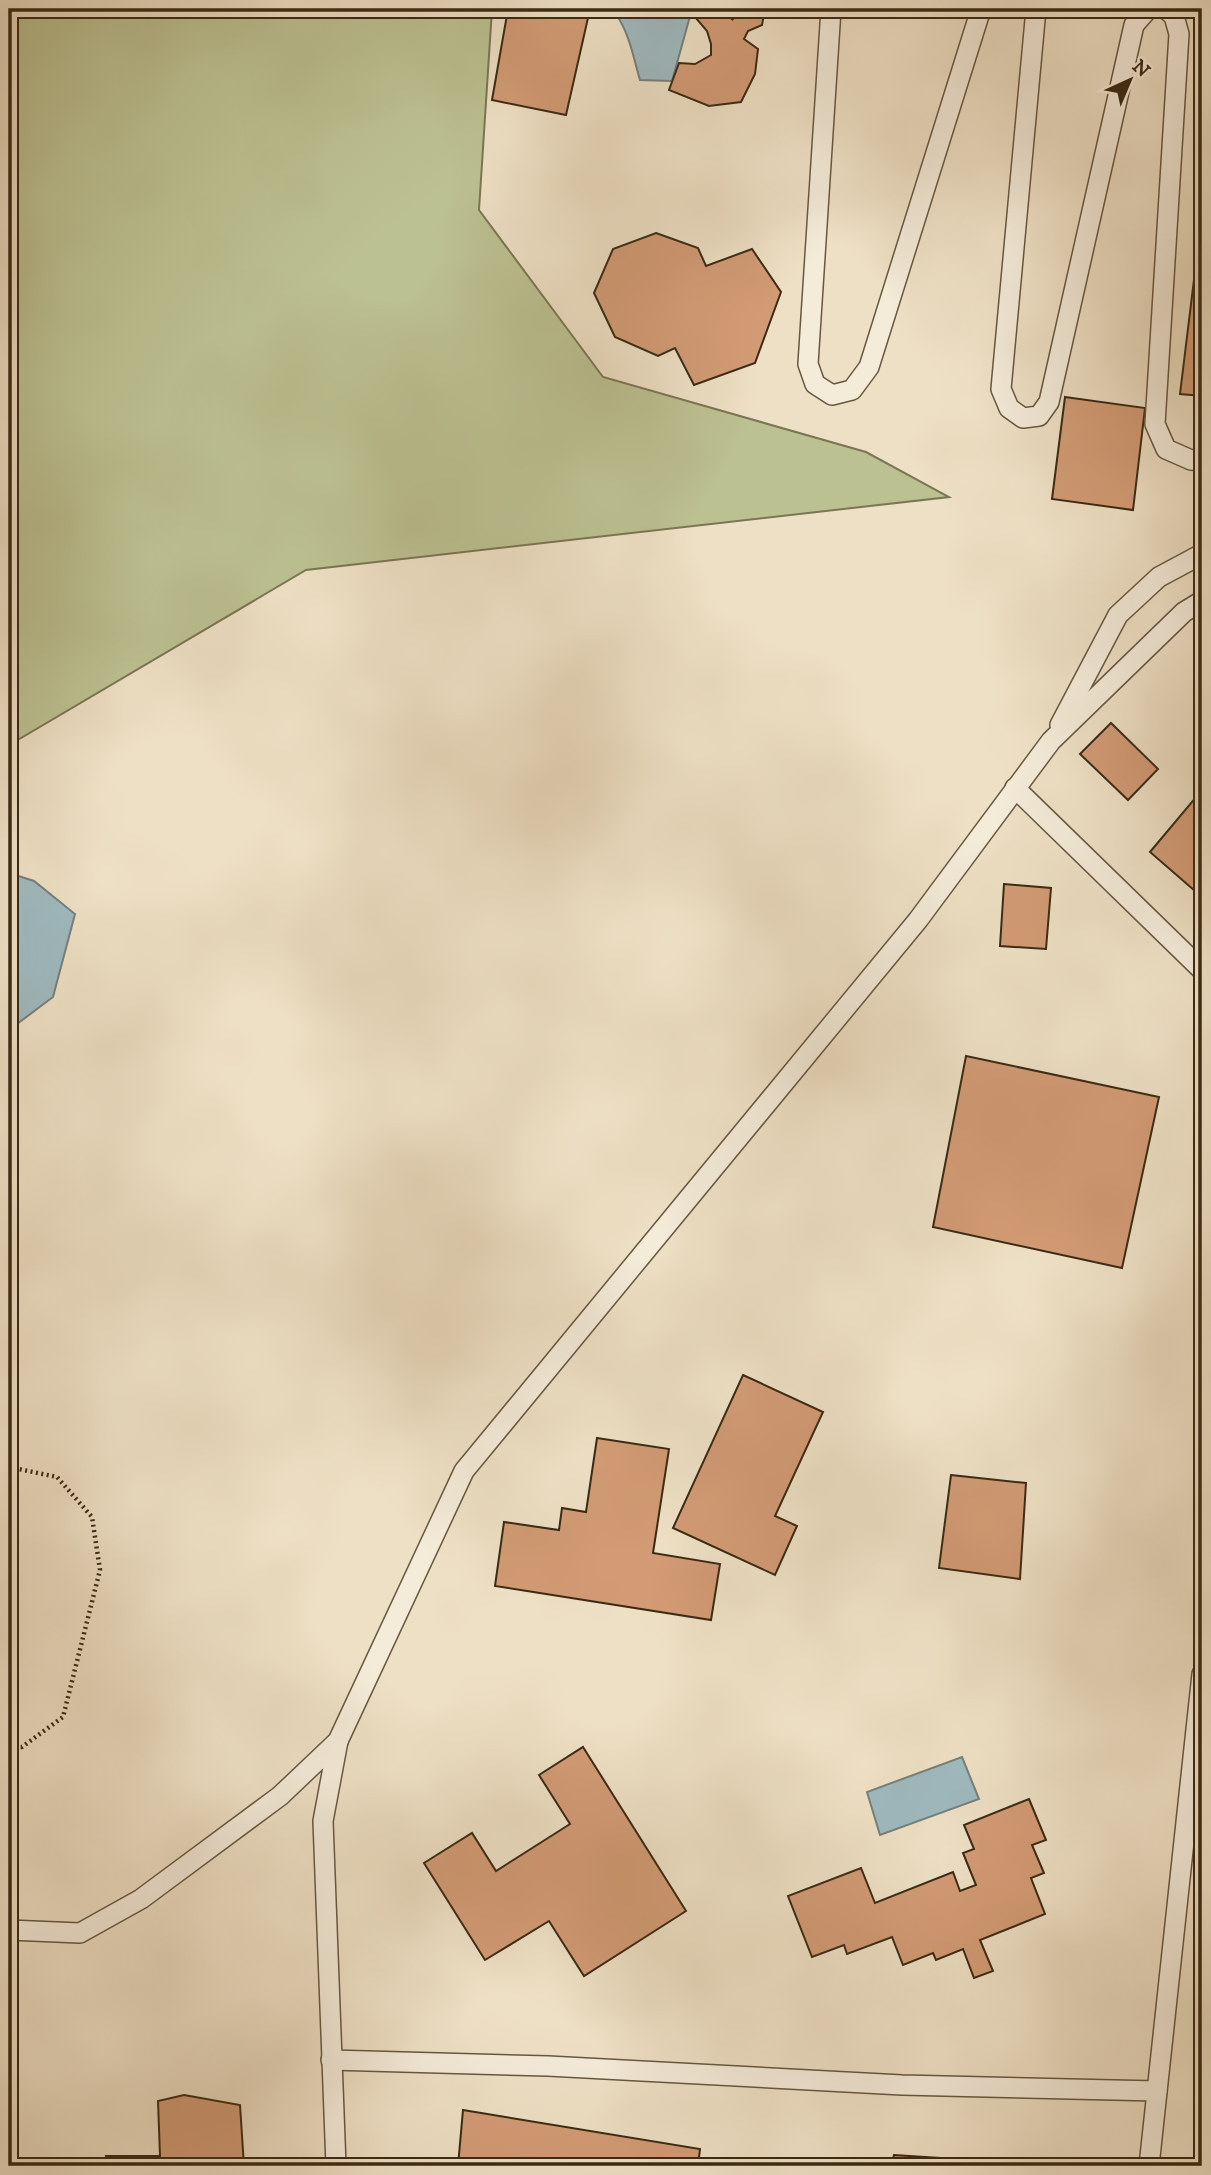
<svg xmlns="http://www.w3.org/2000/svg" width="1211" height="2175" font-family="'IM FELL DW Pica',serif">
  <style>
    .green { fill: #bcc192; stroke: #7b7653; stroke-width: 2 }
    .water { fill: #9fbac0; stroke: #77807b; stroke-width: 2 }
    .building { fill: #d29b75; stroke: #3a2a14; stroke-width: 2 }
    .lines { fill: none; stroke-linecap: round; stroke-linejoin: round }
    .lane-casing { stroke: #675840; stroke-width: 22 }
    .path { stroke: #3a2a14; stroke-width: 4.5; stroke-dasharray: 2 3.5; stroke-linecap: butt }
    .lane { stroke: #f4ebd9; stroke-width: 19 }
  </style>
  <rect width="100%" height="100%" fill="#eee0c5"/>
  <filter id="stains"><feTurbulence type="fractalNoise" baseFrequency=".00286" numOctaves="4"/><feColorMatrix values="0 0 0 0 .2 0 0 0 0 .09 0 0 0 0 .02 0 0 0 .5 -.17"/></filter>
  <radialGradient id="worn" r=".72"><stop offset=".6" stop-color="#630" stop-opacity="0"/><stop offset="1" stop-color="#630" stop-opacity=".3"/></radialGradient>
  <polygon class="green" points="9,9 492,9 479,210 603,377 866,452 949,497 306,570 16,741 9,739"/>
  <g class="water">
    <path d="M622 9H692L672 81 640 80C633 56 630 35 616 14Z"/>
    <polygon points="9,873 34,881 75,914 53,997 9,1030"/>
    <polygon points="962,1757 979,1799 880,1835 867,1792"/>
  </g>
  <g class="building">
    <polygon points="508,9 590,9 566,115 492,100"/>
    <polygon points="691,9 721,9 733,20 729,9 765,9 762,25 748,31 744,39 758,49 755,74 741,102 709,106 669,90 679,63 695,64 711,55 711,44 707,31 695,17"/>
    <polygon points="1202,214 1202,396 1180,394"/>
    <polygon points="656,233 698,248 706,266 752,249 781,292 755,363 694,385 675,348 658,356 615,337 594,293 613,249"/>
    <polygon points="1065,397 1145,408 1133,510 1052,499"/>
    <polygon points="1111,723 1158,769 1128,800 1080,754"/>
    <polygon points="1202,790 1202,897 1150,852"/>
    <polygon points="1004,884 1051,888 1046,949 1000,946"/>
    <polygon points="966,1056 1159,1097 1122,1268 933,1227"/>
    <polygon points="743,1375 823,1412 775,1516 797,1526 775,1575 673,1528"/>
    <polygon points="597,1438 669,1449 653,1553 720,1564 711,1620 495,1586 504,1522 559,1530 562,1508 586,1512"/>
    <polygon points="951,1475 1026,1483 1020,1579 939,1568"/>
    <polygon points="583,1747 686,1911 584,1976 549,1921 485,1960 424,1863 472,1833 496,1871 570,1824 539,1775"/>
    <polygon points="1029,1799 1046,1840 1032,1845 1044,1873 1031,1878 1045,1914 980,1940 993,1971 974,1978 963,1949 936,1960 933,1953 903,1965 892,1937 847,1954 844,1945 812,1957 788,1896 861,1868 875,1903 953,1872 960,1891 976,1885 963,1853 974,1849 964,1825"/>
    <polygon points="184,2095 240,2105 244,2166 108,2166 106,2156 160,2156 158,2101"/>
    <polygon points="463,2110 700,2149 698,2166 458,2166"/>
    <polygon points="894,2155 1063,2166 891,2166"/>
  </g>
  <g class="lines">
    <defs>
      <g id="lane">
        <polyline points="831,9 808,364 815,384 832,395 852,390 869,367 981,9"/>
        <polyline points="1036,9 1001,389 1009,408 1023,418 1039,416 1049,402 1134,25 1148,9"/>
        <polyline points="1166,9 1174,16 1179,34 1155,424 1166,449 1191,460 1202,461"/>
        <polyline points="1060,725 1118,615 1159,577 1202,554"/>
        <polyline points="1015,788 1202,970"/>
        <polyline points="9,1930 80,1933 141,1899 280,1796 338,1741 464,1471 918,920 1051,741 1184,612 1202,601"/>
        <polyline points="331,2060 548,2066 902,2085 1157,2091"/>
        <polyline points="336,2166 323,1821 338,1741"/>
        <polyline points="1149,2166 1202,1674"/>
      </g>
    </defs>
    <use href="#lane" class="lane-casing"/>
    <polyline class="path" points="9,1467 57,1477 92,1517 100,1570 63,1717 22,1747 9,1747"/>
    <use href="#lane" class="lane"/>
  </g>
  <rect width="1211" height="2175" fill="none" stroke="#eee0c5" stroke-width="35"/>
  <rect x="10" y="10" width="1190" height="2154" fill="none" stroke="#3a2a14" stroke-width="3.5"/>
  <rect x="18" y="18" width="1176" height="2140" fill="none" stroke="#3a2a14" stroke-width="2"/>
  <g transform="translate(1130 80) rotate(44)" stroke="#f4ebd9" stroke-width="5" paint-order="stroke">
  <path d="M0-5L12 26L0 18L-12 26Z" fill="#3a2a14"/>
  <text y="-10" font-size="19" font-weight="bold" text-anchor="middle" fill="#3a2a14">N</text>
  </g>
  <rect width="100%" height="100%" filter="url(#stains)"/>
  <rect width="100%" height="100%" fill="url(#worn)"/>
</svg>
